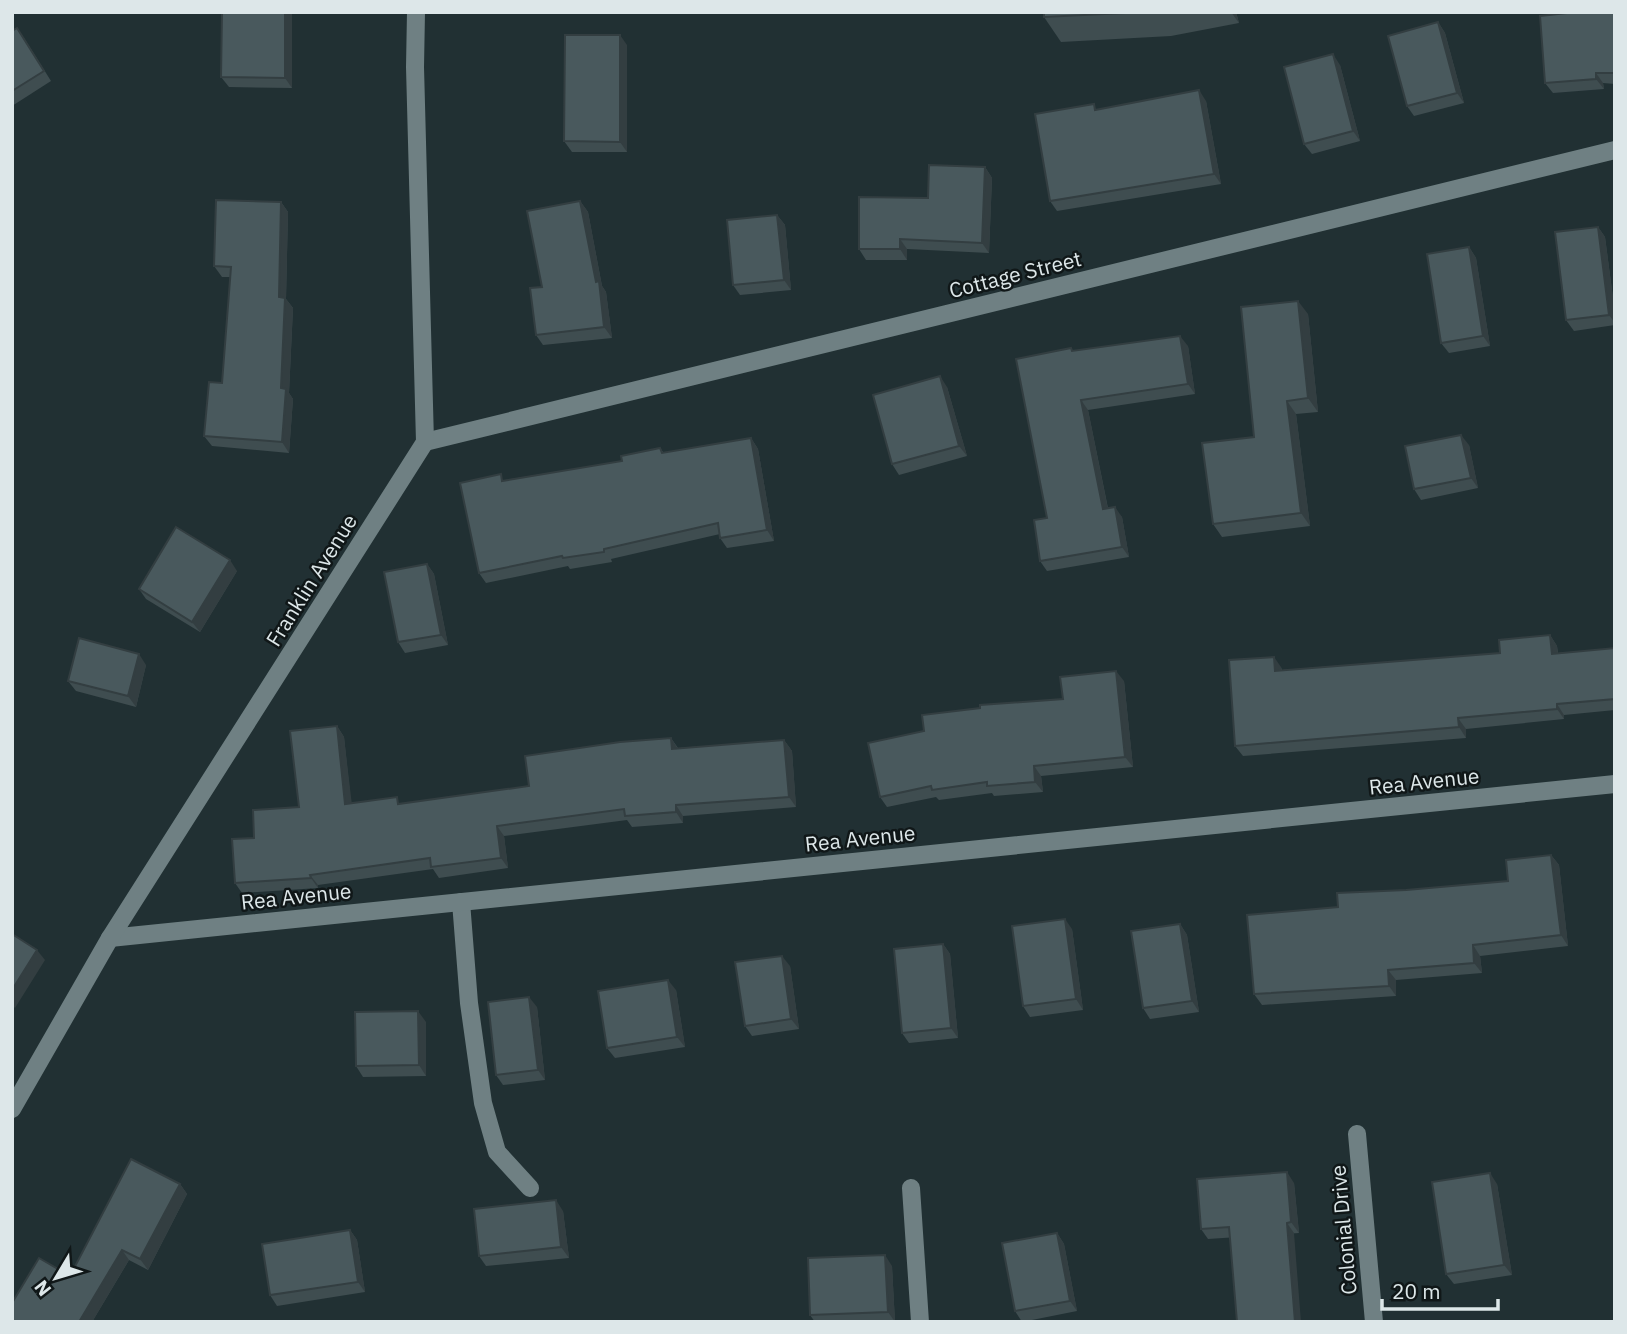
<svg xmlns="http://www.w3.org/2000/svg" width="1627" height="1334" font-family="'IBM Plex Sans',sans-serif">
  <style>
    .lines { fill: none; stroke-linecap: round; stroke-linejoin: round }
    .lane { stroke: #6f8083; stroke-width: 18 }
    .street { stroke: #6f8083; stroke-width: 18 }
    .secondary { stroke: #6f8083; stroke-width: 18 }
    .wall { fill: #3f4d50 }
    .shaded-wall { fill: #333e41 }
    .building { fill: #49595d; stroke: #333e41; stroke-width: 2 }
    .labels { text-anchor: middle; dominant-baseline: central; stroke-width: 5; stroke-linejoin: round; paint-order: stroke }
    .street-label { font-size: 21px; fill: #dde7e9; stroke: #101718 }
  </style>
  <rect width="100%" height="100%" fill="#213033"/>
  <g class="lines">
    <polyline class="lane" points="461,902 469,1003 483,1103 497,1152 530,1188"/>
    <g class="street">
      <polyline points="425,442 1615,150"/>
      <polyline points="110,938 1615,784"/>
      <polyline points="1357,1134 1374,1322"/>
      <polyline points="911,1188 920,1322"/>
    </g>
    <polyline class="secondary" points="12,1109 110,938 425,442 415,67 416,12"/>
  </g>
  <g class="wall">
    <polygon points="222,12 292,12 292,88 229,87 221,77"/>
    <polygon points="1044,12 1236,12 1239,23 1171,36 1061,42 1044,17"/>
    <polygon points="1615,12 1615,84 1603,83 1604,89 1553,93 1545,83"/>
    <polygon points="1438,22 1445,33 1464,103 1414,116 1407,106"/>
    <polygon points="12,31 24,38 51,81 12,106"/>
    <polygon points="627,45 627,152 572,152 564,141"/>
    <polygon points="1340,65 1360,141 1312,154 1304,144"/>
    <polygon points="1206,101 1221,184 1057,211 1050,201 1097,110"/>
    <polygon points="985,167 992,178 989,253 907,249 907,260 866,260 859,249 928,198"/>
    <polygon points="580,201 588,212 602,286 606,292 612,338 543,345 536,335 542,287"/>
    <polygon points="281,202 288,212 286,299 293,308 289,393 293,399 289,453 212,446 204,436 222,383 230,277 222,277 214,266"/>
    <polygon points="777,215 785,225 791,290 740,295 733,285"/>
    <polygon points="1598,227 1605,237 1615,313 1615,325 1574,331 1566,320"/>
    <polygon points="1469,247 1476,258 1490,346 1449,353 1441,343"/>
    <polygon points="1308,314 1318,412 1296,414 1310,526 1222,537 1213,524 1254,437"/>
    <polygon points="1188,346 1195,394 1088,410 1108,508 1122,517 1129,557 1047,571 1040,561 1047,518 1071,348 1073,351"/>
    <polygon points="947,387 967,456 899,475 892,464"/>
    <polygon points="751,438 758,449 774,541 727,548 720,538 720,534 611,559 612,562 570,569 568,566 486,583 479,573 505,480 622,461 660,448 664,453"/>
    <polygon points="1469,445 1478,488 1421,500 1414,489"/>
    <polygon points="427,564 434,574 448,645 405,653 398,642"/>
    <polygon points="237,571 200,632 146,599 139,589"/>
    <polygon points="1550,635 1557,646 1558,653 1615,648 1615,710 1564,715 1564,719 1466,729 1466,738 1243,756 1235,746 1281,667 1282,670 1500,653"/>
    <polygon points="146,665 136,707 76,691 68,681"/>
    <polygon points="1124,681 1133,767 1041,776 1043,792 994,796 992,793 939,800 936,797 887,807 880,797 924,731 1063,699"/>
    <polygon points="337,726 344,737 351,803 402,804 529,786 671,738 678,748 784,740 792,751 796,807 683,816 683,823 632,827 627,820 504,836 508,868 439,878 433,869 318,885 318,888 242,893 235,883 254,838 299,807"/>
    <polygon points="1551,855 1559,865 1568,946 1480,956 1482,973 1396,980 1396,996 1262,1005 1254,994 1338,907 1406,890 1508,881"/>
    <polygon points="1180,924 1187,935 1199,1012 1150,1019 1143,1008"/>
    <polygon points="1072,929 1083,1010 1030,1017 1023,1006"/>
    <polygon points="943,944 950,954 958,1038 909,1043 902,1033"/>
    <polygon points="790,966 799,1029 752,1036 745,1026"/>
    <polygon points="676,990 685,1047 615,1058 607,1048"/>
    <polygon points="537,1007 545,1080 503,1085 496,1075"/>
    <polygon points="426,1022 426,1076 363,1077 356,1066"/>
    <polygon points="1294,1183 1299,1233 1208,1239 1201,1229"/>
    <polygon points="180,1184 187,1194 148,1270 129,1260 92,1322 12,1322 70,1276"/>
    <polygon points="1497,1184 1512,1275 1454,1284 1446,1274"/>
    <polygon points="563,1211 569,1258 486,1266 479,1256"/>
    <polygon points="350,1230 357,1240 365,1292 277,1306 270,1295"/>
    <polygon points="1057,1233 1064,1244 1077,1311 1022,1322 1015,1311"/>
    <polygon points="892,1266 895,1322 815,1322 810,1315"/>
  </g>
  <g class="shaded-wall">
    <polygon points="285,12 292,12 292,88 285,78"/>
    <polygon points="1231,12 1236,12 1239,23"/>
    <polygon points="1438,22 1445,33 1464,103 1457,93"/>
    <polygon points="620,35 627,45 627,152 620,142"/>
    <polygon points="1333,54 1340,65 1360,141 1353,131"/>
    <polygon points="1596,73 1603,83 1604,89 1596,79"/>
    <polygon points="1199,90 1206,101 1221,184 1214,174"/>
    <polygon points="985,167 992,178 989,253 982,243"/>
    <polygon points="580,201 588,212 602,286 606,292 612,338 604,327"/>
    <polygon points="281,202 288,212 286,299 293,308 289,393 293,399 289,453 282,442 281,388 279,297"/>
    <polygon points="777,215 785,225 791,290 784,280"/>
    <polygon points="1598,227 1605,237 1615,313 1615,323 1609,315"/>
    <polygon points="900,239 907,249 907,260 900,249"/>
    <polygon points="1469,247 1476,258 1490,346 1483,336"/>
    <polygon points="1298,301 1308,314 1318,412 1308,398"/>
    <polygon points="1180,336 1188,346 1195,394 1188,384"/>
    <polygon points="940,376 947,387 967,456 959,446"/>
    <polygon points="1081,400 1088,410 1110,519 1103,509"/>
    <polygon points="1287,401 1296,414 1310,526 1301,513"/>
    <polygon points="1461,435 1469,445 1478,488 1471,478"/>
    <polygon points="751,438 758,449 774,541 767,530"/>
    <polygon points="1115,507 1122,517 1129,557 1122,547"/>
    <polygon points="230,560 237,571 200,632 192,622"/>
    <polygon points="427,564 434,574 448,645 441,635"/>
    <polygon points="1550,635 1557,646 1559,664 1552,654"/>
    <polygon points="139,654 146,665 136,707 128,696"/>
    <polygon points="1274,657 1281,667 1282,681 1275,671"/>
    <polygon points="1116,671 1124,681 1133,767 1125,757"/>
    <polygon points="1557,704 1564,715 1564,719 1557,709"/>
    <polygon points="1458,718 1466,729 1466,738 1459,727"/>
    <polygon points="337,726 344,737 353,814 345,804"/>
    <polygon points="671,738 678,749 672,749"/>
    <polygon points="784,740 792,751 796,807 789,797"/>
    <polygon points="1034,766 1041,776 1043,792 1035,782"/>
    <polygon points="676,805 683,816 683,823 676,812"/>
    <polygon points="497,826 504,836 508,868 501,858"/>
    <polygon points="1551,855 1559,865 1568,946 1561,935"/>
    <polygon points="310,875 318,885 318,888 311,878"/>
    <polygon points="1065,919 1072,929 1083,1010 1076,999"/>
    <polygon points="1180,924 1187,935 1199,1012 1192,1001"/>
    <polygon points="943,944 950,954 958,1038 951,1028"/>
    <polygon points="1473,945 1480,956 1482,973 1474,963"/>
    <polygon points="37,950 45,960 15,1008 12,1005 12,990"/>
    <polygon points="782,956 790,966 799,1029 791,1019"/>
    <polygon points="1388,970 1396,980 1396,996 1389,986"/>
    <polygon points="668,980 676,990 685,1047 677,1037"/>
    <polygon points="529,997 537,1007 545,1080 538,1070"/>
    <polygon points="418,1011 426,1022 426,1076 419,1065"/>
    <polygon points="1287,1172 1294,1183 1299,1233 1291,1222"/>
    <polygon points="1490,1173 1497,1184 1512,1275 1504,1265"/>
    <polygon points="180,1184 187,1194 148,1270 140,1259"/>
    <polygon points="556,1200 563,1211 569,1258 561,1247"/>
    <polygon points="1287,1223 1294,1233 1301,1322 1295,1322"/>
    <polygon points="350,1230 357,1240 365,1292 358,1282"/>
    <polygon points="1057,1233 1064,1244 1077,1311 1070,1301"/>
    <polygon points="122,1250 129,1260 92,1322 79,1322"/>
    <polygon points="885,1255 892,1266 895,1322 888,1312"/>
  </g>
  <g class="building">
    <polygon points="222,12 285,12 285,78 221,77"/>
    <polygon points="1044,12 1145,12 1044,17"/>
    <polygon points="1576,12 1615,12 1615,73 1596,73 1596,79 1545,83 1540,16"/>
    <polygon points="1438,22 1457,93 1407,106 1388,36"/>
    <polygon points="17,28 44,71 12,91 12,31"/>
    <polygon points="565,35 620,35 620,142 564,141"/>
    <polygon points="1333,54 1353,131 1304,144 1284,67"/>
    <polygon points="1199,90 1214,174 1050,201 1035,114 1094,104 1095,110"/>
    <polygon points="929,165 985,167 982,243 900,239 900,249 859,249 859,197 928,198"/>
    <polygon points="216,200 281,202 279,297 285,298 281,388 286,389 282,442 204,436 209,382 222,383 231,267 214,266"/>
    <polygon points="580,201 596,282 599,281 604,327 536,335 530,288 542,287 527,211"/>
    <polygon points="777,215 784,280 733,285 727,220"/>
    <polygon points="1598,227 1609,315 1566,320 1555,232"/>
    <polygon points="1469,247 1483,336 1441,343 1427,254"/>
    <polygon points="1298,301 1308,398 1287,401 1301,513 1213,524 1202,443 1254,437 1241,307"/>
    <polygon points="1180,336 1188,384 1081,400 1103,509 1115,507 1122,547 1040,561 1034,520 1047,518 1016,359 1071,348 1072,351"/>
    <polygon points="940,376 959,446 892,464 873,395"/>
    <polygon points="1461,435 1471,478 1414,489 1405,446"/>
    <polygon points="751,438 767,530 720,538 718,523 604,549 604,552 563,558 562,556 479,573 460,483 501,474 502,481 622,461 621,456 660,448 662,453"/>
    <polygon points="176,527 230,560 192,622 139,589"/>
    <polygon points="427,564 441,635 398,642 384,572"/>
    <polygon points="1550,635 1552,654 1615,648 1615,699 1557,704 1557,709 1458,718 1459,727 1235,746 1229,660 1274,657 1275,671 1500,653 1499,640"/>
    <polygon points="79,638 139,654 128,696 68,681"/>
    <polygon points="1116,671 1125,757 1034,766 1035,782 987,786 987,782 932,790 931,786 880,797 868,743 924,731 922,715 980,708 980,705 1063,699 1060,677"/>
    <polygon points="337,726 345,804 397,797 398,804 529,786 525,756 620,742 671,738 672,749 784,740 789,797 676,805 676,812 625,816 624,809 497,826 501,858 431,867 430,858 310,875 311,878 235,883 232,839 254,838 253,810 299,807 290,731"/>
    <polygon points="1551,855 1561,935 1473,945 1474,963 1388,970 1389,986 1254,994 1247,915 1338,907 1337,893 1406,890 1508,881 1506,860"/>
    <polygon points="1065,919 1076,999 1023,1006 1012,926"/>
    <polygon points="1180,924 1192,1001 1143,1008 1131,931"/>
    <polygon points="12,934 37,950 12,990"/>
    <polygon points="943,944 951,1028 902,1033 894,949"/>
    <polygon points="782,956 791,1019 745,1026 735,962"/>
    <polygon points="668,980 677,1037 607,1048 598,991"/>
    <polygon points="529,997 538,1070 496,1075 488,1002"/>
    <polygon points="418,1011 419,1065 356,1066 355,1012"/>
    <polygon points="131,1159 180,1184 140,1259 122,1250 79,1322 12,1322 12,1303 39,1258 70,1276"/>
    <polygon points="1287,1172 1291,1222 1287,1223 1295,1322 1237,1322 1229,1227 1201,1229 1197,1179"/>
    <polygon points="1490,1173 1504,1265 1446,1274 1432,1182"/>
    <polygon points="556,1200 561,1247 479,1256 474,1209"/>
    <polygon points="350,1230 358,1282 270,1295 262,1244"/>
    <polygon points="1057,1233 1070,1301 1015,1311 1002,1243"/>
    <polygon points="885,1255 888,1312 810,1315 808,1258"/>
  </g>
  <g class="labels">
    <g class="street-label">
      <text transform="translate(1015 274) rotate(-14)">Cottage Street</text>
      <text transform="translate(311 580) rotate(-58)">Franklin Avenue</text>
      <text transform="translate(1424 781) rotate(-6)">Rea Avenue</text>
      <text transform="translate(860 838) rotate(-6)">Rea Avenue</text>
      <text transform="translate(296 896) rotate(-6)">Rea Avenue</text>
      <text transform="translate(1343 1230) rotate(-95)">Colonial Drive</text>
    </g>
  </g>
  <rect width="1627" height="1334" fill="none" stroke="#dde7e9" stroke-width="28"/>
  <g transform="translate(56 1278) rotate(232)" stroke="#101718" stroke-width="5" paint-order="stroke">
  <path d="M0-5L12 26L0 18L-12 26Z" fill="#dde7e9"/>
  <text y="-10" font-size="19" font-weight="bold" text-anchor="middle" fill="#dde7e9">N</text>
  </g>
  <path d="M1382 1299v10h116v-10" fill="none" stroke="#dde7e9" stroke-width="3.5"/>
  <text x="1392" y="1299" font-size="21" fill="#dde7e9" stroke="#101718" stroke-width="5" paint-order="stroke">20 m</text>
</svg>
